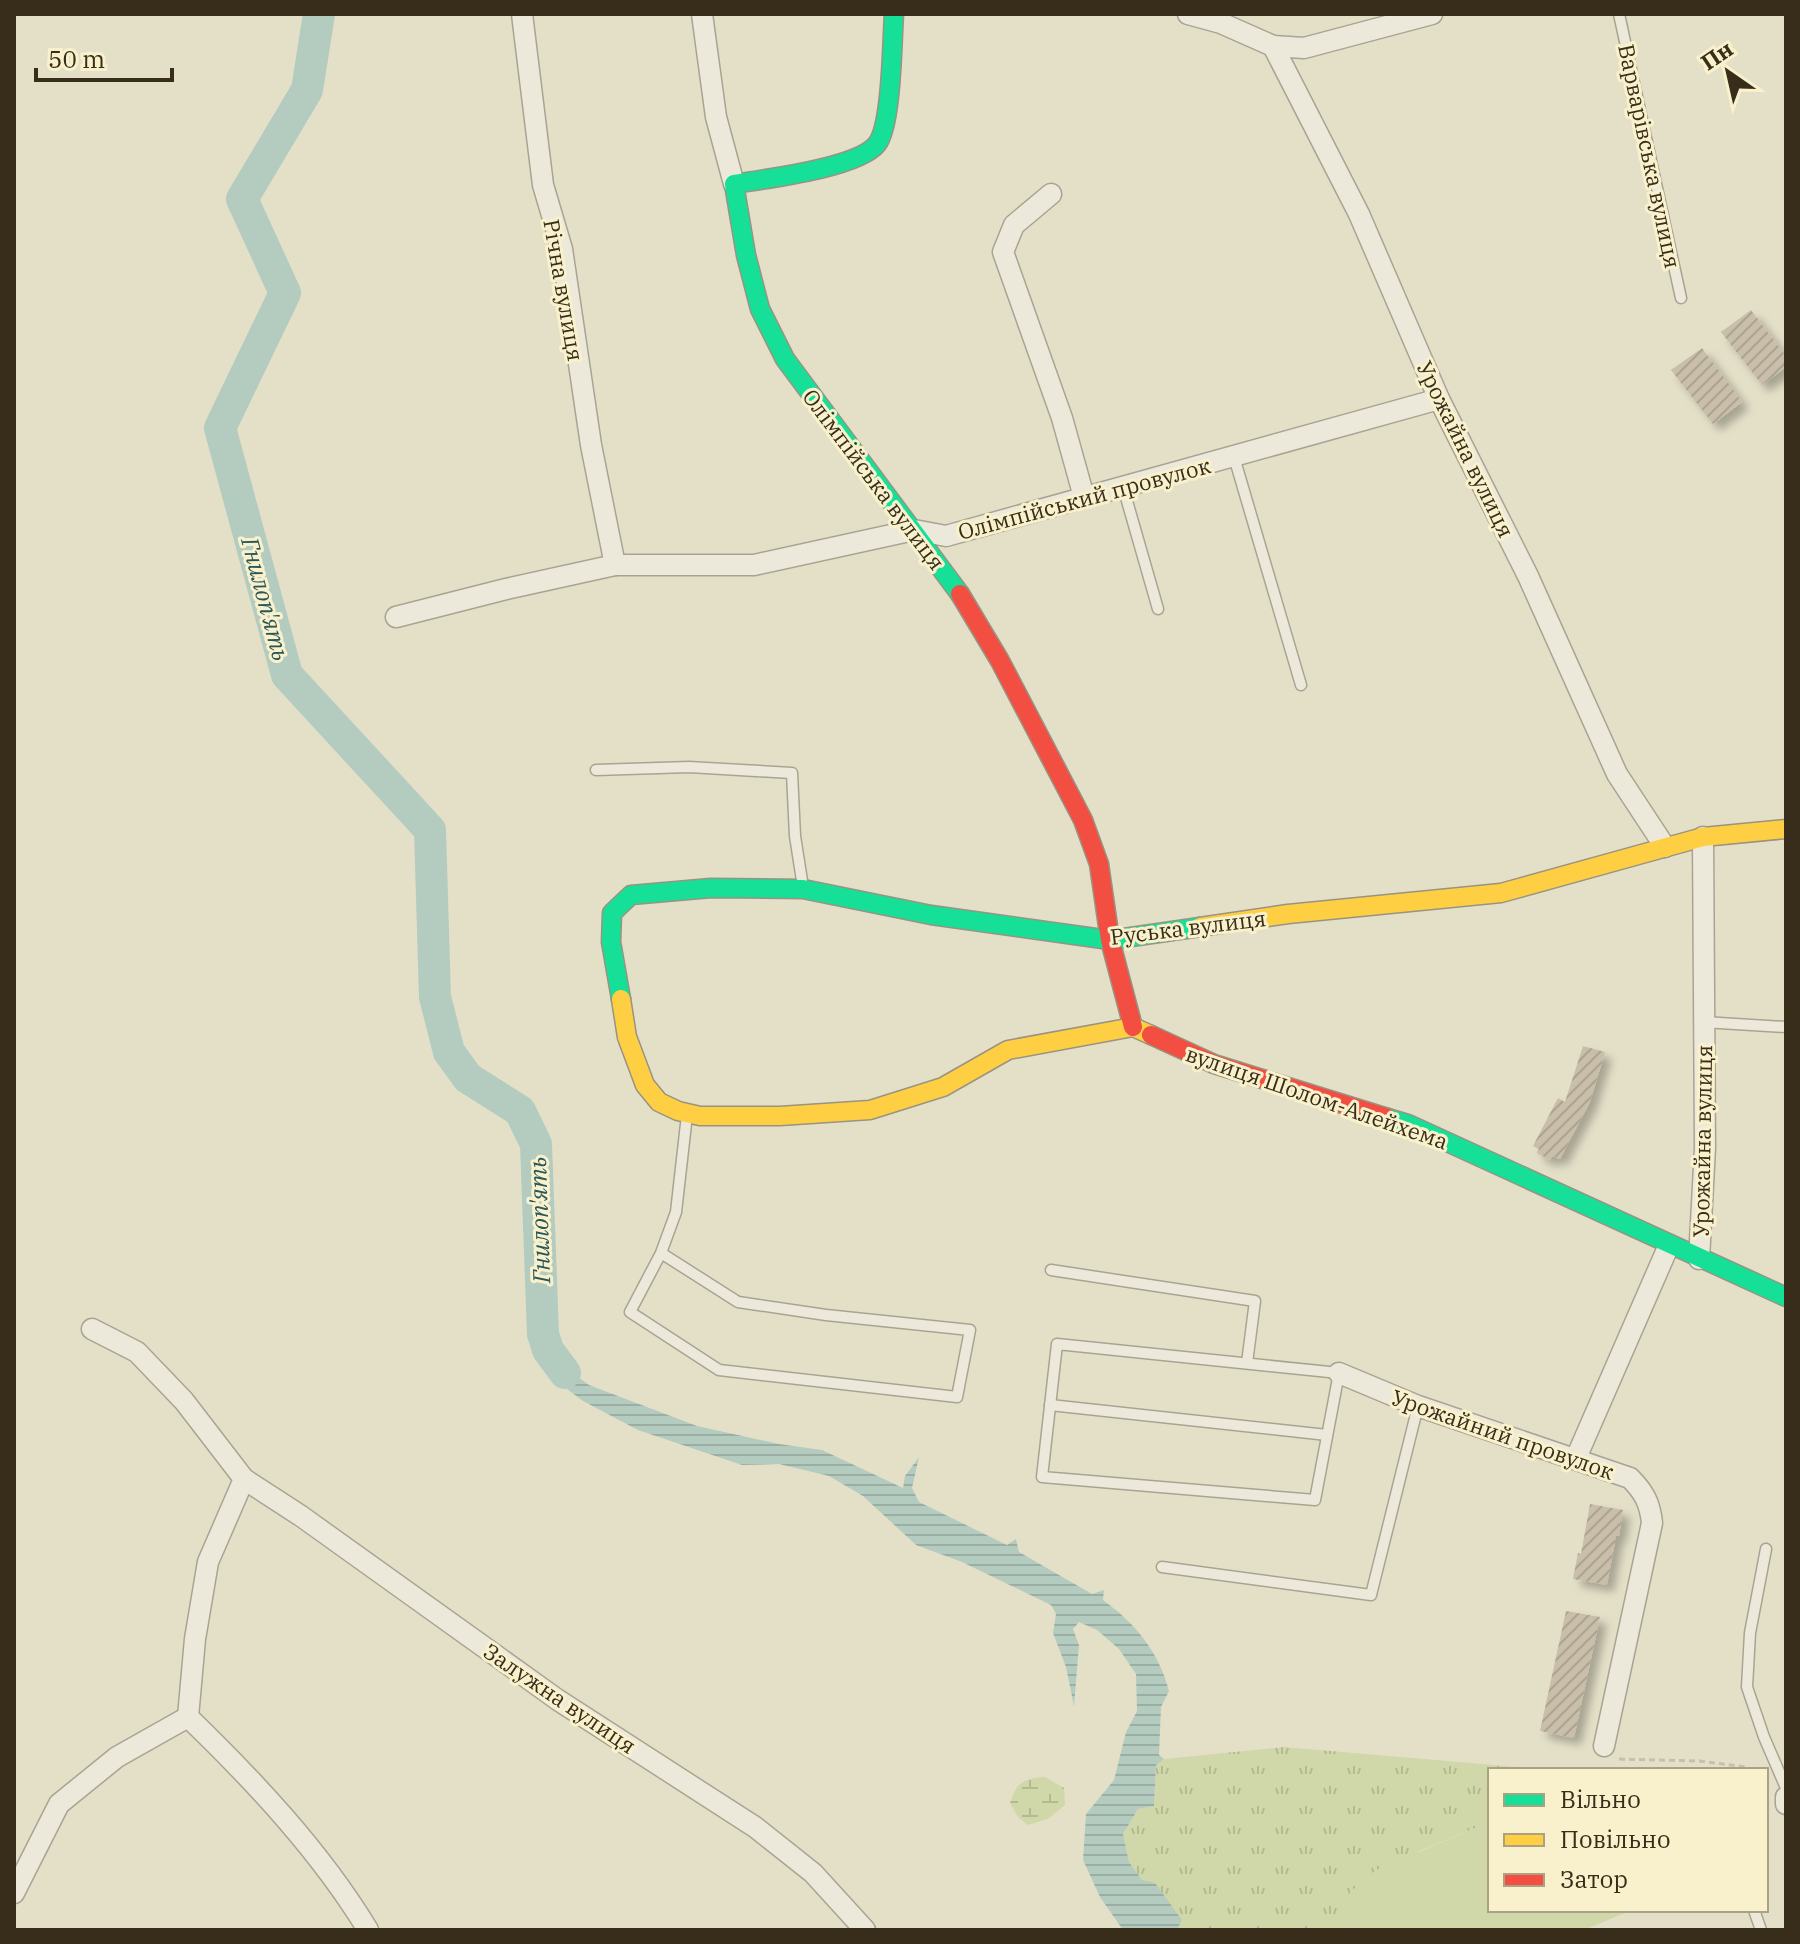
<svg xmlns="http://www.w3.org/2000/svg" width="1800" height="1944" font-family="'IBM Plex Serif',serif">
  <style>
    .grass { fill: url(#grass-tufts) }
    .wetland { fill: url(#wetland-marsh) }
    .garden { fill: #d0d7a9 }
    .water { fill: url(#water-rules) }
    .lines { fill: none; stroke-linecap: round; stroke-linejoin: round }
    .river { stroke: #b4cbc0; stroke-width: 32 }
    .building { fill: url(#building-hatch); filter: url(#shadow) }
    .lane-casing { stroke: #a9a492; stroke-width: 13 }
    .street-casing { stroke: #a9a492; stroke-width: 23 }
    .fast-casing { stroke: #999382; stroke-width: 21 }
    .slow-casing { stroke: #999382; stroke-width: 21 }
    .jam-casing { stroke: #999382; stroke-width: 21 }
    .path { stroke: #c4c0b2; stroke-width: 3; stroke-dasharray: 6 4; stroke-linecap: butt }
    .lane { stroke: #ece9db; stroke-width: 10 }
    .street { stroke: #ece9db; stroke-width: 20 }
    .fast { stroke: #16e098; stroke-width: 18 }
    .slow { stroke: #ffcf43; stroke-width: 18 }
    .jam { stroke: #f24e42; stroke-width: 18 }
    .labels { text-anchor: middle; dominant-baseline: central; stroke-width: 6; stroke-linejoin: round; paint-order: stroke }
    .street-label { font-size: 22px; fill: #382c1a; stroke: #f8f1cc }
    .water-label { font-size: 24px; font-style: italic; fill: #285659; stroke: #f8f1cc }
  </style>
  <defs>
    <pattern id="grass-tufts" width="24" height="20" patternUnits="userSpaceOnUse" patternTransform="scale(2)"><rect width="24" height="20" fill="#d0d7a9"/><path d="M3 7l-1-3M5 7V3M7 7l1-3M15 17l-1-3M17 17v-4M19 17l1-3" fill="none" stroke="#b3b991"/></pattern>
    <pattern id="wetland-marsh" width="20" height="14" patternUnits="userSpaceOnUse" patternTransform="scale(2)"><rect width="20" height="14" fill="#d0d7a9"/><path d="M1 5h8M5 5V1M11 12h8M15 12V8" fill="none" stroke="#b3b991"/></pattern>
    <pattern id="water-rules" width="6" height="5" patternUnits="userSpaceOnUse" patternTransform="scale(2)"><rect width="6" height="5" fill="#b4cbc0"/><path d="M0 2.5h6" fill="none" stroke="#9caea4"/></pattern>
    <pattern id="building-hatch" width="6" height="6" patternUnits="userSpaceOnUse" patternTransform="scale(2)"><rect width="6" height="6" fill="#c8bea9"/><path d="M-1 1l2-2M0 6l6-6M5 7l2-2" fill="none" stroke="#ada391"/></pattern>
    <filter id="shadow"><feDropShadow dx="7" dy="7" stdDeviation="4" flood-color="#0004"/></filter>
  </defs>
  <rect width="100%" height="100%" fill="#e4e0c8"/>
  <polygon class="grass" points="1284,1747 1551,1770 1490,1770 1490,1822 1419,1851 1345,1917 1349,1930 1177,1930 1182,1920 1142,1880 1129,1862 1123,1834 1138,1809 1154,1806 1156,1765 1164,1759"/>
  <path class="wetland" d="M1045 1777 1064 1788 1065 1805 1048 1819 1028 1825 1018 1817 1010 1803C1016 1783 1024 1778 1045 1777Z"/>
  <polygon class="garden" points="1490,1822 1490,1910 1632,1910 1584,1930 1349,1930 1345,1917 1350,1892 1376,1870"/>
  <path class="water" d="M543 1334 572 1373 589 1385 697 1426 779 1444 822 1450 903 1488 905 1476 919 1457 912 1488 919 1502 1007 1545 1016 1539 1019 1552 1092 1594 1104 1590 1103 1600C1135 1623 1159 1652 1169 1691L1161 1707 1159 1755 1164 1759 1156 1765 1154 1806 1138 1809 1123 1834 1129 1862 1142 1880 1155 1883 1182 1920 1177 1930H1123L1100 1897 1083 1860 1086 1814 1114 1780 1126 1732 1137 1711 1136 1674 1119 1649 1097 1630 1079 1622 1073 1629 1079 1645 1074 1706 1066 1667 1053 1633 1056 1614 1051 1605 962 1562 916 1545 863 1496 829 1476 779 1464 742 1465 638 1430 583 1401 567 1389 552 1371 545 1354Z"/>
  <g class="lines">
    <polyline class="river" points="319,14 307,90 242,199 285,293 220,428 287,675 430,830 435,997 449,1052 468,1078 520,1111 536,1144 543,1334 548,1350 565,1373"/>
  </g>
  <g class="building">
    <polygon points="1751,310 1786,356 1786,367 1762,385 1721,332"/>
    <polygon points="1702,348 1742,402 1713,424 1671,370"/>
    <polygon points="1583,1046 1605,1052 1590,1102 1560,1159 1552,1156 1550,1160 1537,1153 1539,1149 1533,1146 1558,1098 1565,1102"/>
    <polygon points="1590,1504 1623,1510 1619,1536 1616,1536 1607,1585 1573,1579 1578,1553 1581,1554"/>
    <polygon points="1566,1611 1600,1617 1574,1738 1540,1731"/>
  </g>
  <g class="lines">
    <defs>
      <g id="lane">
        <polyline points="1619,14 1681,298"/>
        <polyline points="1234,457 1301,685"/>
        <polyline points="1123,487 1158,609"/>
        <polyline points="596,770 689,767 792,773 795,836 803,887"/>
        <polyline points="1703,1022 1786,1027"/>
        <polyline points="661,1253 630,1312 719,1370 957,1397 970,1330 826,1315 738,1302 661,1253 676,1212 687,1115"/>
        <polyline points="1051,1270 1255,1301 1247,1363"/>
        <polygon points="1057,1344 1339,1373 1315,1500 1042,1477"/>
        <polyline points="1050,1405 1327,1435"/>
        <polyline points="1766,1549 1750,1633 1747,1687 1764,1737 1786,1788"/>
        <polyline points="1162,1567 1371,1595 1418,1406"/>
        <polyline points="1754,1910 1761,1930"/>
      </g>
      <g id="street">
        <polyline points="522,14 543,185 562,249 591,445 615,565"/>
        <polyline points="702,14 716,117 734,184"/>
        <polyline points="1188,14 1221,23 1273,46 1304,48 1432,14"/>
        <polyline points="1273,46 1359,214 1439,399 1528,576 1617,774 1665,847"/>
        <polyline points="1051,194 1014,225 1003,252 1062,418 1084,497"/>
        <polyline points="396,617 506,589 615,565 754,565 914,530 946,536 1439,399"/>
        <polyline points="1699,1259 1705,1148 1703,837"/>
        <path d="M92 1329 137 1352 184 1401 244 1479 208 1562 195 1639 188 1717C254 1781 320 1851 368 1930"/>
        <path d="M1339 1373 1418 1406 1630 1478C1644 1492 1650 1503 1652 1523L1604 1746"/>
        <polyline points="1576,1458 1669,1245"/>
        <polyline points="244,1479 301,1516 558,1700 755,1827 813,1873 865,1930"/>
        <polyline points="1786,1797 1786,1804"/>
        <polyline points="14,1893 59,1804 117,1757 188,1717"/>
      </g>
      <g id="fast">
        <path d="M894 14C892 40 892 125 877 144 858 168 765 179 734 184L746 255 760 309 785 359 960 594"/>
        <polyline points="621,999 611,942 612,913 631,895 711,888 803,889 931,915 1110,940 1200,927"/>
        <polyline points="1388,1118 1408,1124 1786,1297"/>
      </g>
      <g id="slow">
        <polyline points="1200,927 1288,914 1501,893 1703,837 1786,829"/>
        <polyline points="621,999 627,1037 645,1085 659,1102 678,1111 700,1116 780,1116 870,1110 943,1087 1008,1050 1133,1027 1151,1035"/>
      </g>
      <g id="jam">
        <polyline points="960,594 1000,661 1083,820 1099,864 1110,940 1133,1027"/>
        <polyline points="1151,1035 1214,1064 1388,1118"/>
      </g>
    </defs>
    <use href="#lane" class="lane-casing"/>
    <use href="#street" class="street-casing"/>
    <use href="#fast" class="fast-casing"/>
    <use href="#slow" class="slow-casing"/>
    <use href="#jam" class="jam-casing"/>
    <polyline class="path" points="1619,1759 1700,1761 1746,1767 1749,1770"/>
    <use href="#lane" class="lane"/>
    <use href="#street" class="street"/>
    <use href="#fast" class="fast"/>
    <use href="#slow" class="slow"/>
    <use href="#jam" class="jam"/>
  </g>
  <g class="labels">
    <g class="street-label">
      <text transform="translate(1650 156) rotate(78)">Варварівська вулиця</text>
      <text transform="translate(564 290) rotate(80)">Річна вулиця</text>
      <text transform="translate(1466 449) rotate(64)">Урожайна вулиця</text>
      <text transform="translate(874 479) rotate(53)">Олімпійська вулиця</text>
      <text transform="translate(1084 498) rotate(-15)">Олімпійський провулок</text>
      <text transform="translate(1188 927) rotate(-7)">Руська вулиця</text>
      <text transform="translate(1317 1097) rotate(19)">вулиця Шолом-Алейхема</text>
      <text transform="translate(1702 1141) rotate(-89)">Урожайна вулиця</text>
      <text transform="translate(1503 1434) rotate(19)">Урожайний провулок</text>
      <text transform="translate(560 1698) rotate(34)">Залужна вулиця</text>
    </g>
    <g class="water-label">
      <text transform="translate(266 599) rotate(75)">Гнилоп'ять</text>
      <text transform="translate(539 1220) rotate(-92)">Гнилоп'ять</text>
    </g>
  </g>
  <rect width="1800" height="1944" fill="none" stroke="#382c1a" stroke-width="32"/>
  <rect x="1488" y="1768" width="280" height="144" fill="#f8f1cc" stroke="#aba285" stroke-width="2"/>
  <rect x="1504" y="1794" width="40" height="12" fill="#16e098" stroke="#aba285" stroke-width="2"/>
  <text x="1560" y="1808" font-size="24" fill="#382c1a">Вільно</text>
  <rect x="1504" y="1834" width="40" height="12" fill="#ffcf43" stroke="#aba285" stroke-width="2"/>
  <text x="1560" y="1848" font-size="24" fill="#382c1a">Повільно</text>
  <rect x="1504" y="1874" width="40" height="12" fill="#f24e42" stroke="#aba285" stroke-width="2"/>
  <text x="1560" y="1888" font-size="24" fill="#382c1a">Затор</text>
  <g transform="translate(1728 72) rotate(326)" stroke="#f8f1cc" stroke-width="6" paint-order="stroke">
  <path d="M0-6L14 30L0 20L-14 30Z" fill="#382c1a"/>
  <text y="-12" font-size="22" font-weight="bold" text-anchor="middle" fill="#382c1a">Пн</text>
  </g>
  <path d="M36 68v12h136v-12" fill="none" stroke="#382c1a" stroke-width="4"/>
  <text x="48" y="68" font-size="24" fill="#382c1a" stroke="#f8f1cc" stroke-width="6" paint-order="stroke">50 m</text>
</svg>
